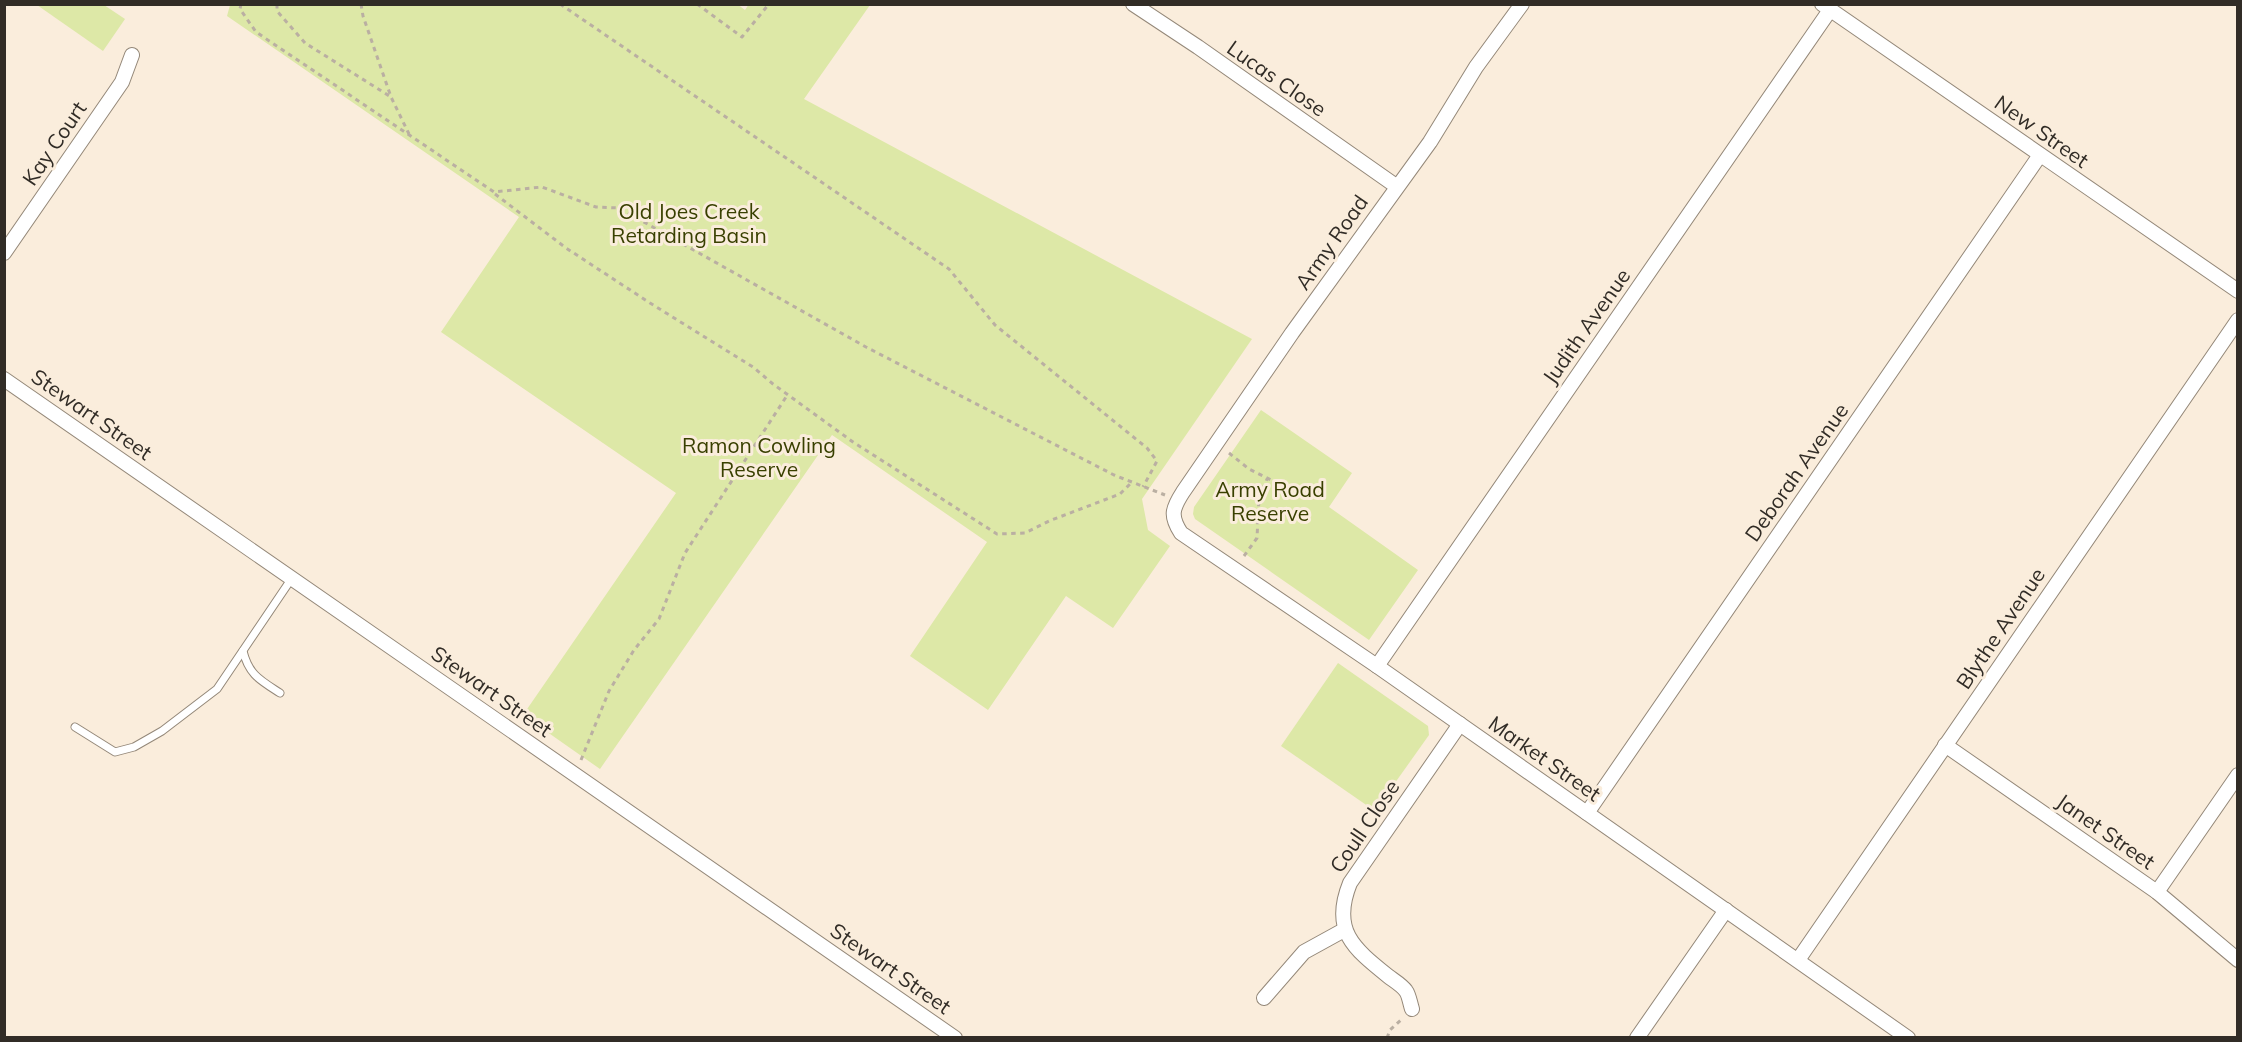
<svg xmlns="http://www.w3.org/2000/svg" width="2242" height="1042" font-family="Mulish,sans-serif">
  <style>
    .green { fill: #dde8a7 }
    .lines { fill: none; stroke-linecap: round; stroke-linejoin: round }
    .lane-casing { stroke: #948879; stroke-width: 9 }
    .street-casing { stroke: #948879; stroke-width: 16 }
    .path { stroke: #baafa2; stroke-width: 3; stroke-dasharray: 4.5 4.5; stroke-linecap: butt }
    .lane { stroke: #fff; stroke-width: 7 }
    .street { stroke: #fff; stroke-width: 14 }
    .labels { text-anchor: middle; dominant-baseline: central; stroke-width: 6; stroke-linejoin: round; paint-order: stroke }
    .street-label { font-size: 21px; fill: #312c26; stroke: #faeddc }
    .park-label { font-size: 21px; fill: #394000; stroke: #faeddc }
  </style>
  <rect width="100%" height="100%" fill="#faeddc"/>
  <g class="green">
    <polygon points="37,5 104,5 125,19 103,51"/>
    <polygon points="230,5 737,4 745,10 749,4 870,5 804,99 1252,339 1142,499 1148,530 1170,546 1113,628 1066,596 988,710 910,656 987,542 832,435 600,769 523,715 676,493 441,332 519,217 227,16"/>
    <polygon points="1261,410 1352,473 1329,507 1418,570 1369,640 1195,519 1193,514 1194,507"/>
    <polygon points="1338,663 1428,726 1429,735 1375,811 1281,746"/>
  </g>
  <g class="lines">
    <defs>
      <g id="lane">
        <path d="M243 651C249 675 260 680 280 693"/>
        <polyline points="75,727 115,752 134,747 162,731 217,689 292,578"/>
      </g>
      <g id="street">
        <polyline points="1133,4 1198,47 1396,186"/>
        <path d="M1522 4 1476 67 1430 142 1292 333 1183 492C1172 509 1170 516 1181 533L1377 666 1908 1038"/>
        <polyline points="1822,4 2238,291"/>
        <polyline points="4,253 122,82 132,55"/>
        <polyline points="4,379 955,1038"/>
        <polyline points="1377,666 1830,10"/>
        <polyline points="1945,745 2157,892 2238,960"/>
        <polyline points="1587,813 2040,155"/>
        <polyline points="2157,892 2238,775"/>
        <polyline points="1798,960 2238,320"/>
        <polyline points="1264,998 1304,952 1344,930"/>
        <path d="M1412 1009C1410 1003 1409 995 1406 991 1402 985 1393 980 1388 976 1353 948 1331 930 1350 883L1460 724"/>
        <polyline points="1637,1038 1726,910"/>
      </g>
    </defs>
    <use href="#lane" class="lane-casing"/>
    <use href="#street" class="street-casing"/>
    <g class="path">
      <polyline points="241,4 240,9 256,32 494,192 542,187 596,207 619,208 866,347 1114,475 1165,495"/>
      <polyline points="277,4 277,11 305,43 391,97"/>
      <polyline points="361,4 363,16 391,97 409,134"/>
      <polyline points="560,4 949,269 995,325 1147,448 1157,461 1143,487"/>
      <polyline points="697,4 742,37 769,4"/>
      <polyline points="495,194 566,248 650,303 753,367 773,384 853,442 997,534 1025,533 1049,521 1120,494 1132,482"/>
      <polyline points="1229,453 1249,469 1293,491"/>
      <polyline points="1244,556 1257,538 1259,498 1267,479"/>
      <polyline points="581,760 609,691 634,650 659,619 685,553 788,394"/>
      <polyline points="1387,1038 1390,1030 1403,1018"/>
    </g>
    <use href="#lane" class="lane"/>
    <use href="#street" class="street"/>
  </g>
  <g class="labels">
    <g class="street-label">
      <text transform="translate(1277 78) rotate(35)">Lucas Close</text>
      <text transform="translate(2042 131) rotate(35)">New Street</text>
      <text transform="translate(54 143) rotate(-56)">Kay Court</text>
      <text transform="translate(1331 242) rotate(-55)">Army Road</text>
      <text transform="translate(1586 326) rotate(-55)">Judith Avenue</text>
      <text transform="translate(92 414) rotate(35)">Stewart Street</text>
      <text transform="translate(1796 472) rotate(-55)">Deborah Avenue</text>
      <text transform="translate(2000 628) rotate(-56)">Blythe Avenue</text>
      <text transform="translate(492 691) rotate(35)">Stewart Street</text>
      <text transform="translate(1545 758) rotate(35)">Market Street</text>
      <text transform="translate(1364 826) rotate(-56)">Coull Close</text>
      <text transform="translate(2106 831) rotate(35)">Janet Street</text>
      <text transform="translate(891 968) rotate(35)">Stewart Street</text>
    </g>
    <g class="park-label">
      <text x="689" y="211">Old Joes Creek<tspan x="689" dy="24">Retarding Basin</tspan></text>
      <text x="759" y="445">Ramon Cowling<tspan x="759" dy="24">Reserve</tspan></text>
      <text x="1270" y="489">Army Road<tspan x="1270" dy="24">Reserve</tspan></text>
    </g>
  </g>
  <rect width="2242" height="1042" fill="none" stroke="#312c26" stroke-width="12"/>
</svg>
